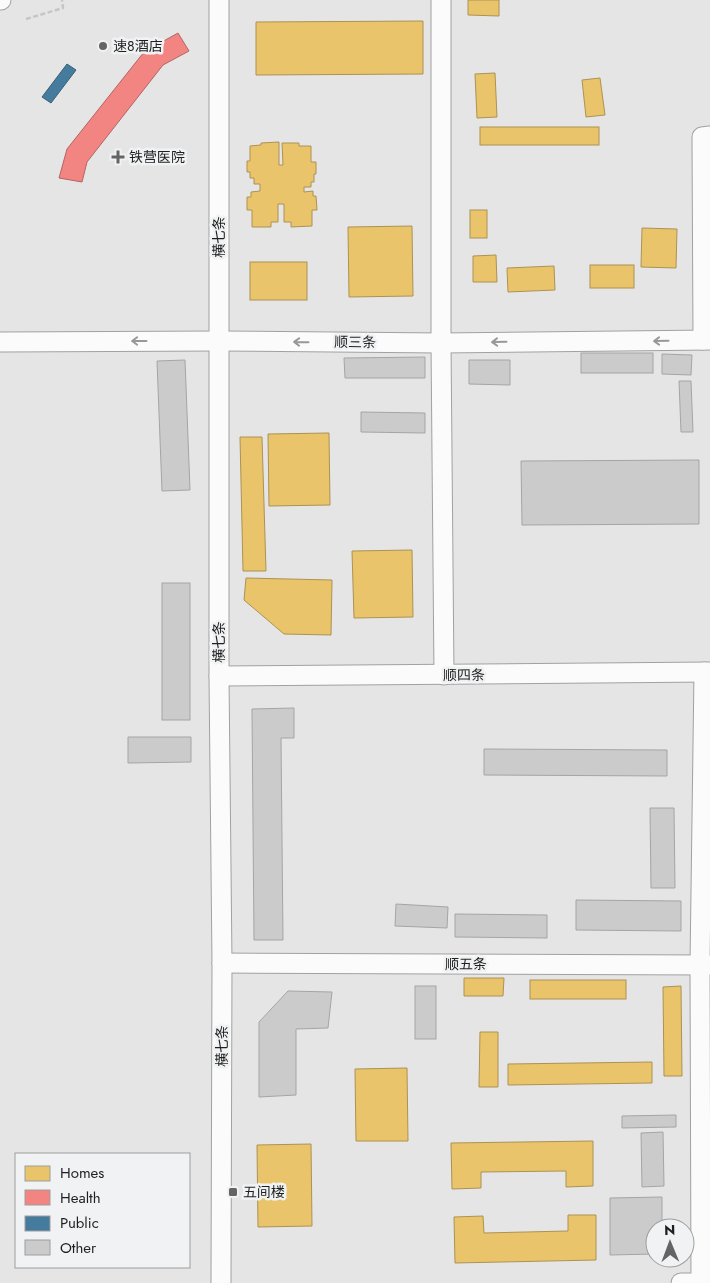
<svg xmlns="http://www.w3.org/2000/svg" width="710" height="1283" font-family="Jost,'Noto Sans SC',sans-serif">
  <style>
    .homes { fill: #e9c46a; stroke: #ac9254 }
    .health { fill: #f28482; stroke: #b26664 }
    .public { fill: #457b9d; stroke: #395f77 }
    .building { fill: #cccbcc; stroke: #a5a5a5 }
    .lines { fill: none; stroke-linecap: round; stroke-linejoin: round }
    .minor-casing { stroke: #a1a1a1; stroke-width: 21 }
    .path { stroke: #c6c6c7; stroke-width: 2.5; stroke-dasharray: 5 2.5; stroke-linecap: butt }
    .minor { stroke: #fbfbfb; stroke-width: 19 }
    .oneway { stroke: #989898 }
    .poi-dot { fill: #646464; stroke: #f1f2f3; stroke-width: 2 }
    .labels { text-anchor: middle; dominant-baseline: central; stroke-width: 5; stroke-linejoin: round; paint-order: stroke }
    .poi-label { font-size: 14px; fill: #1e1f1f; stroke: #f1f2f3; text-anchor: start }
    .street-label { font-size: 14px; fill: #1e1f1f; stroke: #f1f2f3 }
  </style>
  <rect width="100%" height="100%" fill="#e5e5e5"/>
  <g class="homes">
    <polygon points="468,0 499,0 499,16 468,15"/>
    <polygon points="423,21 423,74 256,75 256,22"/>
    <polygon points="495,73 497,117 477,118 475,74"/>
    <polygon points="600,78 605,115 586,117 582,80"/>
    <rect x="480" y="127" width="119" height="18"/>
    <polygon points="279,142 279,165 283,165 282,143 299,143 299,146 311,146 311,162 316,162 316,174 314,174 314,182 311,182 311,187 304,187 304,192 313,191 313,196 316,196 317,210 312,210 312,226 291,227 291,222 284,222 284,204 278,204 278,222 271,222 271,227 252,227 252,210 247,210 247,197 251,197 251,192 260,191 260,184 254,184 254,178 250,178 250,172 247,172 247,161 250,161 250,146 261,145 261,143"/>
    <rect x="470" y="210" width="17" height="28"/>
    <polygon points="412,226 413,296 349,297 348,227"/>
    <polygon points="642,228 677,229 676,268 641,267"/>
    <polygon points="496,255 497,282 473,282 473,256"/>
    <rect x="250" y="262" width="57" height="38"/>
    <rect x="590" y="265" width="44" height="23"/>
    <polygon points="554,266 555,290 508,292 507,268"/>
    <polygon points="329,433 330,505 269,506 268,434"/>
    <polygon points="240,437 262,437 266,571 243,571"/>
    <polygon points="412,550 413,617 354,618 352,551"/>
    <polygon points="246,578 332,580 331,635 284,634 244,600"/>
    <polygon points="464,978 504,978 503,996 464,996"/>
    <rect x="530" y="980" width="96" height="19"/>
    <polygon points="681,986 682,1076 664,1076 663,987"/>
    <polygon points="480,1032 498,1032 498,1087 479,1087"/>
    <polygon points="652,1062 652,1083 508,1085 508,1064"/>
    <polygon points="407,1068 408,1141 356,1141 355,1069"/>
    <polygon points="593,1141 593,1186 566,1187 566,1171 481,1172 481,1188 452,1189 451,1143"/>
    <polygon points="311,1144 312,1226 258,1227 257,1145"/>
    <polygon points="568,1215 596,1215 596,1260 455,1263 454,1217 483,1216 484,1233 568,1231"/>
  </g>
  <polygon class="health" points="178,33 189,51 163,65 87,162 82,182 59,178 67,149 144,52"/>
  <polygon class="public" points="67,64 76,70 51,103 42,97"/>
  <g class="building">
    <rect x="581" y="353" width="72" height="20"/>
    <polygon points="662,354 692,355 691,375 662,374"/>
    <polygon points="425,357 425,378 345,378 344,358"/>
    <polygon points="185,360 190,490 162,491 157,361"/>
    <polygon points="469,360 510,360 510,385 469,384"/>
    <polygon points="679,381 691,381 693,432 681,432"/>
    <polygon points="361,412 425,413 425,433 361,432"/>
    <polygon points="699,460 699,524 522,525 521,461"/>
    <rect x="162" y="583" width="28" height="137"/>
    <polygon points="294,708 294,738 281,738 283,940 254,940 252,709"/>
    <polygon points="128,737 191,737 191,762 128,763"/>
    <polygon points="484,749 667,750 667,776 484,775"/>
    <polygon points="650,808 674,808 675,888 651,888"/>
    <polygon points="576,900 681,901 681,931 576,930"/>
    <polygon points="396,904 448,907 447,928 395,926"/>
    <polygon points="455,914 547,915 547,938 455,937"/>
    <rect x="415" y="986" width="21" height="53"/>
    <polygon points="288,991 332,992 328,1028 296,1029 296,1095 259,1097 259,1022"/>
    <polygon points="676,1115 676,1127 622,1128 622,1116"/>
    <polygon points="663,1132 664,1186 642,1187 641,1133"/>
    <polygon points="662,1197 662,1228 655,1228 655,1254 610,1255 610,1198"/>
  </g>
  <g class="lines">
    <defs>
      <g id="minor">
        <polyline points="0,0 1,0"/>
        <polyline points="219,0 219,676 222,963 221,1283"/>
        <polyline points="441,0 441,343 444,675"/>
        <polyline points="703,340 702,137 710,136"/>
        <polyline points="0,342 219,341 441,343 710,340"/>
        <polyline points="219,676 710,672"/>
        <polyline points="222,963 710,965"/>
        <polyline points="681,1283 710,1283"/>
        <polyline points="701,1283 700,965 704,672"/>
      </g>
    </defs>
    <use href="#minor" class="minor-casing"/>
    <polyline class="path" points="26,19 63,8 62,0"/>
    <use href="#minor" class="minor"/>
  </g>
  <defs><path id="oneway-shaft" d="M-6 0H5M1.5-3L5.5 0L1.5 3" fill="none" stroke-width="1.6" stroke-linecap="round" stroke-linejoin="round" transform="scale(1.25)"/></defs>
  <g class="oneway">
    <use href="#oneway-shaft" transform="translate(139 341) rotate(180)"/>
    <use href="#oneway-shaft" transform="translate(661 341) rotate(179)"/>
    <use href="#oneway-shaft" transform="translate(301 342) rotate(-179)"/>
    <use href="#oneway-shaft" transform="translate(499 342) rotate(179)"/>
  </g>
  <g class="poi-dot">
    <circle cx="103" cy="46" r="5"/>
    <path d="M115.5 149.5h5v5h5v5h-5v5h-5v-5h-5v-5h5z"/>
    <rect x="228" y="1187" width="10" height="10" rx="2.5"/>
  </g>
  <g class="labels">
    <g class="poi-label">
      <text x="113" y="46">速8酒店</text>
      <text x="129" y="157">铁营医院</text>
      <text x="243" y="1192">五间楼</text>
    </g>
    <g class="street-label">
      <text transform="translate(219 237) rotate(-90)">横七条</text>
      <text transform="translate(355 342) rotate(1)">顺三条</text>
      <text transform="translate(219 642) rotate(-90)">横七条</text>
      <text transform="translate(464 675) rotate(-1)">顺四条</text>
      <text x="466" y="964">顺五条</text>
      <text transform="translate(222 1046) rotate(-90)">横七条</text>
    </g>
  </g>
  <rect x="15" y="1153" width="175" height="115" fill="#f1f2f3" stroke="#9d9e9e"/>
  <rect x="25" y="1166" width="25" height="15" fill="#e9c46a" stroke="#9d9e9e"/>
  <text x="60" y="1178" font-size="15" fill="#1e1f1f">Homes</text>
  <rect x="25" y="1190" width="25" height="15" fill="#f28482" stroke="#9d9e9e"/>
  <text x="60" y="1203" font-size="15" fill="#1e1f1f">Health</text>
  <rect x="25" y="1216" width="25" height="15" fill="#457b9d" stroke="#9d9e9e"/>
  <text x="60" y="1228" font-size="15" fill="#1e1f1f">Public</text>
  <rect x="25" y="1240" width="25" height="15" fill="#cccbcc" stroke="#9d9e9e"/>
  <text x="60" y="1253" font-size="15" fill="#1e1f1f">Other</text>
  <g transform="translate(670 1243) rotate(359)"><circle r="24" fill="#f1f2f3" stroke="#9d9e9e"/>
  <path d="M0-4L9 19L0 12L-9 19Z" fill="#646464"/>
  <text y="-8" font-size="14" font-weight="bold" text-anchor="middle" fill="#1e1f1f">N</text>
  </g>
</svg>
